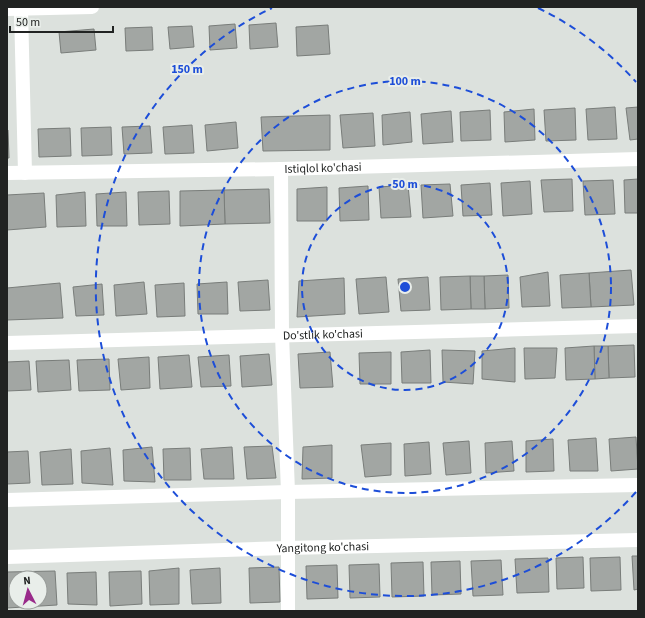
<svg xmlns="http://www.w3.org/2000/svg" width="645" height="618" font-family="'Source Sans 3',sans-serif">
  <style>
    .building { fill: #a2a6a3; stroke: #797d7a; fill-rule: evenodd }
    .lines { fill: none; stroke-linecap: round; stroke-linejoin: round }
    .minor { stroke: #fff; stroke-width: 14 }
    .ring { fill: none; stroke: #1d4ed8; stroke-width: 2; stroke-dasharray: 7 5 }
    .labels { text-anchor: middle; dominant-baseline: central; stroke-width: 4; stroke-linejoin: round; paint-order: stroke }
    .street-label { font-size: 12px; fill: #212322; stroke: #e9eeea }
    .centre { fill: #1d4ed8; stroke: #e9eeea; stroke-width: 2 }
    .ring-label { font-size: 12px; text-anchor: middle; font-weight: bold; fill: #1d4ed8; stroke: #e9eeea; stroke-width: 4; stroke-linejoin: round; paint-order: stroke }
  </style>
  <rect width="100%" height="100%" fill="#dce1dd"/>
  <g class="building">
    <polygon points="276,23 278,47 250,49 249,25"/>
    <polygon points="235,24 237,48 210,50 209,26"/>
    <polygon points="328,25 330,54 297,56 296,27"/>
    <polygon points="192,26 194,47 170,49 168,27"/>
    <polygon points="152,27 153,50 126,51 125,28"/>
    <polygon points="94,29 96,50 61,53 59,32"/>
    <polygon points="615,107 617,139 588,140 586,109"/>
    <polygon points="638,107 638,139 630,140 626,108"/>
    <polygon points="575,108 576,140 546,141 544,110"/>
    <polygon points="534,109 535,140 505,142 504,112"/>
    <polygon points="490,110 491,140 461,141 460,112"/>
    <polygon points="451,111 453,142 423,144 421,114"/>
    <polygon points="410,112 412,142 383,145 382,115"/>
    <polygon points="373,113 375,146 343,148 340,115"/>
    <polygon points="330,115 330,150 263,151 261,117"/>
    <polygon points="236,122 238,148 207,151 205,125"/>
    <polygon points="192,125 194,153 165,154 163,127"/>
    <polygon points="150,126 152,153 124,154 122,127"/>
    <polygon points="111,127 112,155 82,156 81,128"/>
    <polygon points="70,128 71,156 39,157 38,129"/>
    <polygon points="7,130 8,130 9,158 7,158"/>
    <polygon points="572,179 573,211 544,212 541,180"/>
    <polygon points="638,179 638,213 625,213 624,180"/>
    <polygon points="613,180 615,214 585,215 583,181"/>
    <polygon points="530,181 532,214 503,216 501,183"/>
    <polygon points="490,183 492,215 463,216 461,185"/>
    <polygon points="450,184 453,216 423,218 421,185"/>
    <polygon points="408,185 411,217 381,218 379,187"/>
    <polygon points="368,186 369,220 340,221 339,188"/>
    <polygon points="327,187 327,221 297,221 297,189"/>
    <polygon points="269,189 270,223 225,224 224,190"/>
    <polygon points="224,190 225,224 180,226 180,191"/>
    <polygon points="169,191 170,224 139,225 138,192"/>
    <polygon points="85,192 86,226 57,227 56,195"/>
    <polygon points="126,192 127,226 97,226 96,194"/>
    <polygon points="44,193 46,227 7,230 7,195"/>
    <polygon points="631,270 634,305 591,307 589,273"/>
    <polygon points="548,272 550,306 522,307 520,277"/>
    <polygon points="589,273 591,307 562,308 560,275"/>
    <polygon points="508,275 509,308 485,309 484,276"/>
    <polygon points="470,276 484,276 485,309 471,309"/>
    <polygon points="470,276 471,309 441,310 440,277"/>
    <polygon points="386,277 389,312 359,314 356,279"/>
    <polygon points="428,277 430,310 401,311 398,279"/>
    <polygon points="344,278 345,314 297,317 299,281"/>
    <polygon points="268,280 270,310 240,311 238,282"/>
    <polygon points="144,282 147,314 116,316 114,285"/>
    <polygon points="227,282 228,314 198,314 197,284"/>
    <polygon points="60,283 63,318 7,320 7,288"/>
    <polygon points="184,283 185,316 157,317 155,285"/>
    <polygon points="102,284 104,315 76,316 73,287"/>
    <polygon points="634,345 635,377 609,378 608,346"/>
    <polygon points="594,346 608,346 609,378 595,379"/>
    <polygon points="594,346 595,379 566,380 565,348"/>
    <polygon points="515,348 515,382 482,379 482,351"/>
    <polygon points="524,348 557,348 555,378 525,379"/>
    <polygon points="430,350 431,383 402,383 401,352"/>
    <polygon points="442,350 475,351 473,384 443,382"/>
    <polygon points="330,352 333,387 300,388 298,354"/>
    <polygon points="391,352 391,384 360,384 359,353"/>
    <polygon points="269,354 272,385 242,387 240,356"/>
    <polygon points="189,355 192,387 160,389 158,357"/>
    <polygon points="229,355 231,386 201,387 198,357"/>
    <polygon points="149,357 150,388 121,390 118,359"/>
    <polygon points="109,359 110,390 79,391 77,360"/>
    <polygon points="69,360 71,390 38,392 36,361"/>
    <polygon points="29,361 31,390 7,391 7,362"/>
    <polygon points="636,437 638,469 611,471 609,439"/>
    <polygon points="596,438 598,471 570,471 568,440"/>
    <polygon points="553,439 554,471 526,472 526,441"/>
    <polygon points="469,441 471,473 446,475 443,443"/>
    <polygon points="512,441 514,471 486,473 485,443"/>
    <polygon points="429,442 431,474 405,476 404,444"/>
    <polygon points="391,443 391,475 365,477 361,445"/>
    <polygon points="332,445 332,478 302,479 303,447"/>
    <polygon points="272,446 276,478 247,479 244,447"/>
    <polygon points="152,447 155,482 124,481 123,450"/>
    <polygon points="232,447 234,479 204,479 201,449"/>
    <polygon points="110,448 113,485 82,483 81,451"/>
    <polygon points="190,448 191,480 164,480 163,449"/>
    <polygon points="71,449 73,484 42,485 40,452"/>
    <polygon points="28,451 30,483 7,484 7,452"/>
    <polygon points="632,556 638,556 638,589 634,590"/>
    <polygon points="583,557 584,588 557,589 556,558"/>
    <polygon points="620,557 621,590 591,591 590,558"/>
    <polygon points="548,558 549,592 517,593 515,559"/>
    <polygon points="501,560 503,595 473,596 471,561"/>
    <polygon points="460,561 461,594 432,595 431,562"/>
    <polygon points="423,562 424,596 392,597 391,563"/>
    <polygon points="379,564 380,597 350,598 349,565"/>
    <polygon points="337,565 338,598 307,599 306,566"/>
    <polygon points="279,567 280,602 250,603 249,568"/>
    <polygon points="179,568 179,604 150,605 149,571"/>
    <polygon points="220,568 221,603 192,604 190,570"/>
    <path d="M55 571 57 605 7 608V572ZM16 578H40V602H16Z"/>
    <polygon points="141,571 142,604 110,606 109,572"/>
    <polygon points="96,572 97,605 68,604 67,573"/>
  </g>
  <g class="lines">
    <g class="minor">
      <polyline points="7,9 92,7"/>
      <polyline points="21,9 25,173"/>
      <polyline points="281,169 282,335 288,492 288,611"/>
      <path id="s1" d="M7 173 281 169 638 159"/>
      <path id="s2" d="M7 343 638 326"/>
      <polyline points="7,500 288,492 638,485"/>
      <path id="s3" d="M7 557 287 548 638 540"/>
    </g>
  </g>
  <g class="ring">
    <circle cx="405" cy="287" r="103"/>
    <circle cx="405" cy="287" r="206"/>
    <path d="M636 492A309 309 0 1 1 272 8M538 8A309 309 0 0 1 636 82"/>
  </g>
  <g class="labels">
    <g class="street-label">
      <text stroke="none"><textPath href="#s1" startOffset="316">Istiqlol ko'chasi</textPath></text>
      <text stroke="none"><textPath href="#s2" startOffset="316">Do'stlik ko'chasi</textPath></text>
      <text stroke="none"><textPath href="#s3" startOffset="316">Yangitong ko'chasi</textPath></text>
    </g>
  </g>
  <circle cx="405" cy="287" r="6" class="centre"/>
  <g class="ring-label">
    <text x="187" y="73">150 m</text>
    <text x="405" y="85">100 m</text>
    <text x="405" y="188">50 m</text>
  </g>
  <rect width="645" height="618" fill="none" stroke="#212322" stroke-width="16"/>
  <g transform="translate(28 590) rotate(354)"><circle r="19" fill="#e9eeea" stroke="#999d9a"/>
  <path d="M0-3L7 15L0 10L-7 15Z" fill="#992a8a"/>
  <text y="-6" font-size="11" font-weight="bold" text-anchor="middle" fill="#212322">N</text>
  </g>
  <path d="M10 26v6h103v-6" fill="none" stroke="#212322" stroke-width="2"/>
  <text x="16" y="26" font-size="12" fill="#212322" stroke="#e9eeea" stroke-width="3" paint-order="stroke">50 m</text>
</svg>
